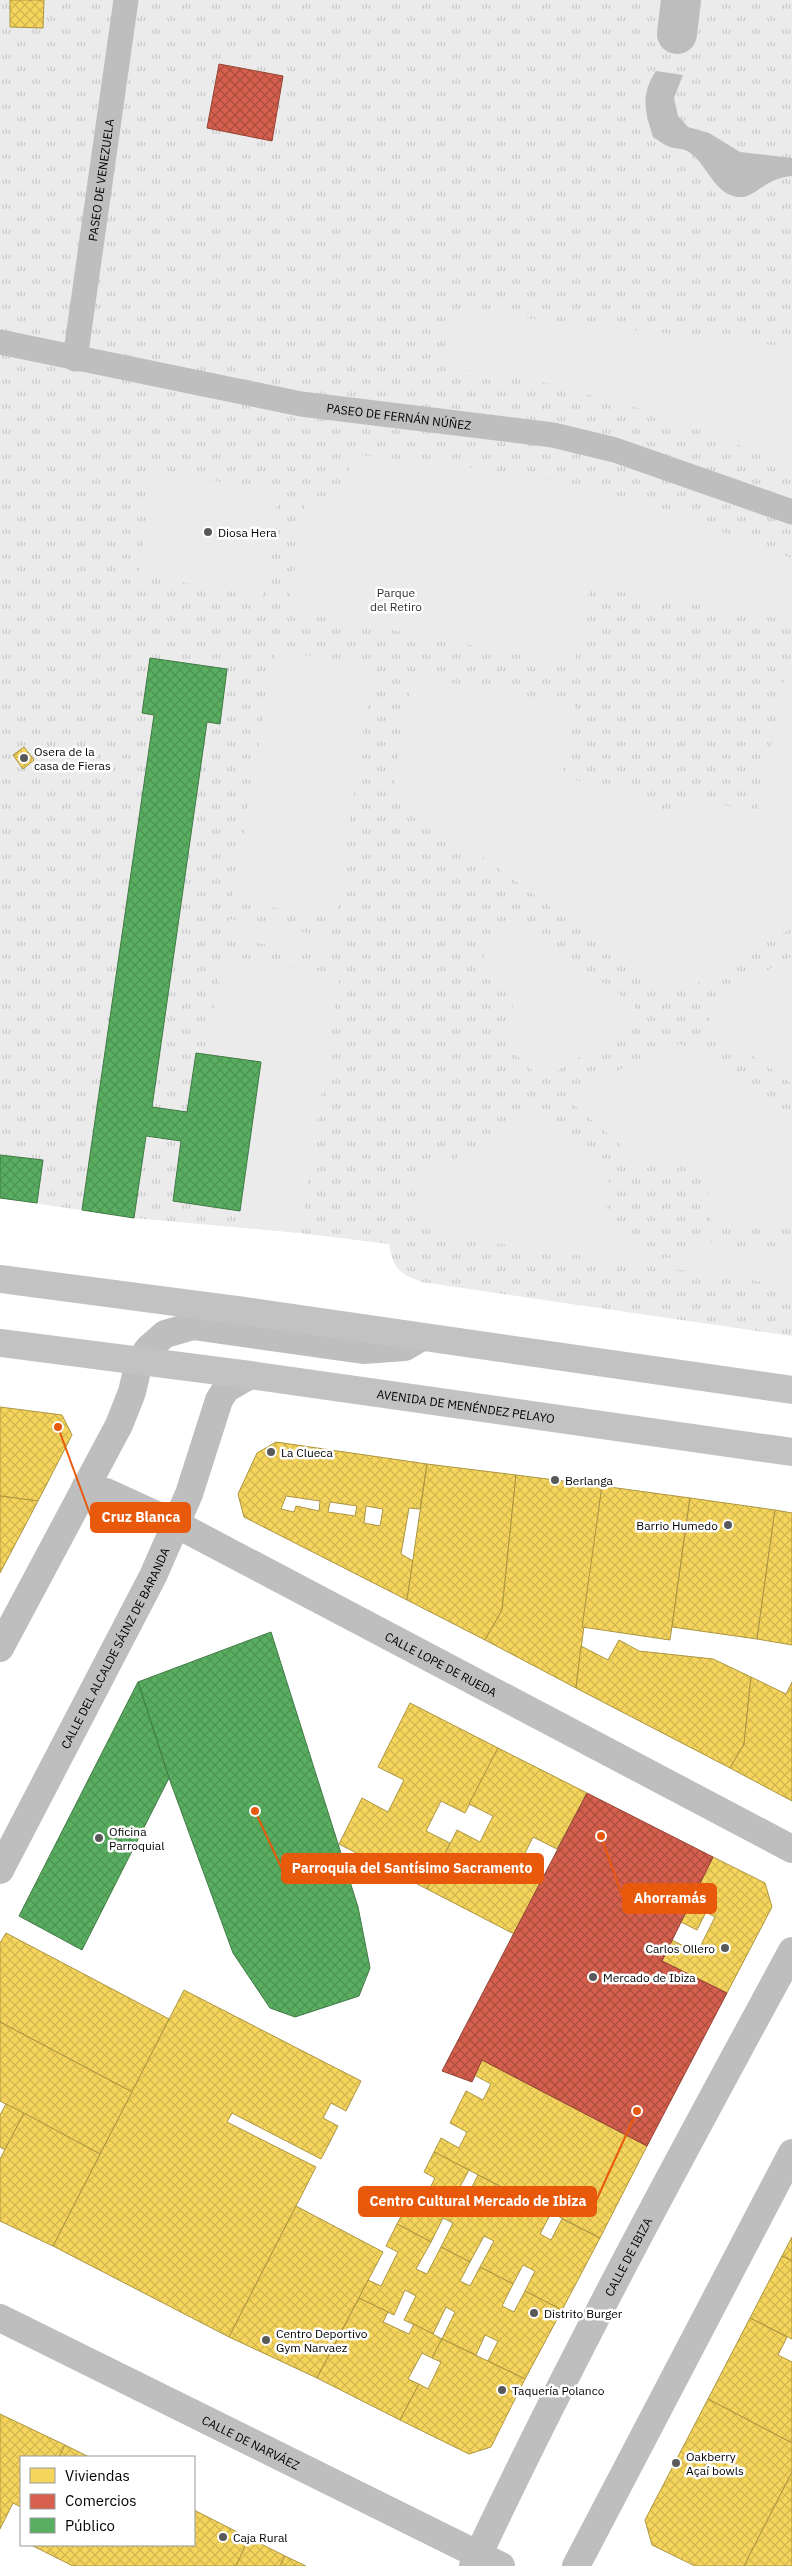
<svg xmlns="http://www.w3.org/2000/svg" width="792" height="2566" font-family="'IBM Plex Sans',sans-serif">
  <style>
    .grass { fill: url(#grass-tufts) }
    .garden { fill: #ebebeb }
    .water { fill: #bdbdbd }
    .homes { fill: url(#homes-cross-hatch); stroke: #ac9540; fill-rule: evenodd }
    .shops { fill: url(#shops-cross-hatch); stroke: #964336 }
    .public { fill: url(#public-cross-hatch); stroke: #3f7a44 }
    .lines { fill: none; stroke-linecap: round; stroke-linejoin: round }
    .canal { stroke: #bdbdbd; stroke-width: 40 }
    .pedestrian { stroke: #bebebe; stroke-width: 25 }
    .minor { stroke: #bebebe; stroke-width: 28 }
    .tertiary { stroke: #bebebe; stroke-width: 28 }
    .secondary { stroke: #c2c2c2; stroke-width: 28 }
    .poi-dot { fill: #595959; stroke: #fff; stroke-width: 2 }
    .labels { text-anchor: middle; dominant-baseline: central; stroke-width: 5; stroke-linejoin: round; paint-order: stroke }
    .street-label { font-size: 12px; fill: #000; stroke: #fff }
    .poi-label { font-size: 12px; fill: #000; stroke: #fff; text-anchor: start }
    .park-label { font-size: 12px; fill: #313131; stroke: #fff }
    .leader { fill: none; stroke: #e8590c; stroke-width: 2 }
    .callout-dot { fill: #e8590c; stroke: #fff; stroke-width: 2 }
    .callout { fill: #e8590c; stroke: #e8590c; stroke-width: 2 }
    .callout-label { font-size: 14px; text-anchor: middle; font-weight: bold; fill: #fff }
  </style>
  <defs>
    <pattern id="grass-tufts" width="24" height="20" patternUnits="userSpaceOnUse" patternTransform="scale(1.25)"><rect width="24" height="20" fill="#ebebeb"/><path d="M3 7l-1-3M5 7V3M7 7l1-3M15 17l-1-3M17 17v-4M19 17l1-3" fill="none" stroke="#c8c8c8"/></pattern>
    <pattern id="homes-cross-hatch" width="8" height="8" patternUnits="userSpaceOnUse" patternTransform="scale(1.25)"><rect width="8" height="8" fill="#f6d55c"/><path d="M0 0l8 8M0 8l8-8" fill="none" stroke="#d1b54e"/></pattern>
    <pattern id="shops-cross-hatch" width="8" height="8" patternUnits="userSpaceOnUse" patternTransform="scale(1.25)"><rect width="8" height="8" fill="#d6604d"/><path d="M0 0l8 8M0 8l8-8" fill="none" stroke="#ab4d3e"/></pattern>
    <pattern id="public-cross-hatch" width="8" height="8" patternUnits="userSpaceOnUse" patternTransform="scale(1.25)"><rect width="8" height="8" fill="#5aae61"/><path d="M0 0l8 8M0 8l8-8" fill="none" stroke="#4c9452"/></pattern>
  </defs>
  <rect width="100%" height="100%" fill="#fff"/>
  <path class="grass" d="M0 0H792V1336L421 1282C397 1272 394 1269 389 1244L300 1233 134 1218 0 1198Z"/>
  <g class="garden">
    <polygon points="451,310 792,347 792,465 649,411 546,383 447,367"/>
    <path d="M351 454C428 462 505 470 580 486 652 502 723 533 792 558V620L590 587 574 665 288 610 306 496 344 501Z"/>
    <polygon points="153,470 279,492 262,597 138,574"/>
    <polygon points="275,651 373,665 336,917 232,901"/>
    <polygon points="785,674 792,675 792,928 693,986 675,992 658,986 393,791 412,676 575,705 562,778 637,791 642,808 659,819 673,815 683,798 758,811"/>
    <polygon points="509,914 634,1005 634,1024 540,1081 525,1062 505,1047 515,1016 507,982 481,962"/>
    <polygon points="229,919 331,937 329,955 226,938"/>
    <polygon points="224,956 340,975 300,1233 237,1227 261,1063 205,1054"/>
    <polygon points="792,956 792,1084 711,1026 709,1014 714,1001"/>
    <polygon points="673,1043 694,1048 792,1121 792,1225 766,1228 711,1222 707,1186 691,1169 668,1162 636,1167 620,1144 567,1099 657,1049"/>
    <polygon points="537,1110 576,1143 611,1185 605,1213 622,1238 655,1258 683,1258 706,1241 770,1255 792,1252 792,1286 440,1235 421,1206 420,1179"/>
  </g>
  <path class="water" d="M656 71 683 75 674 98 678 116 688 127 709 133 740 152 792 158V176C769 177 756 195 743 197 715 199 708 164 689 152 683 148 676 149 670 147 664 145 658 140 653 137 645 111 640 95 656 71Z"/>
  <g class="homes">
    <polygon points="10,0 44,0 43,28 10,27"/>
    <polygon points="24,747 34,760 23,769 13,755"/>
    <polygon points="0,1407 62,1415 72,1435 38,1501 0,1496"/>
    <path d="M276 1442 427 1464 420 1509 409 1508 401 1554 413 1561 407 1600 244 1517 238 1494 257 1453ZM286 1496 320 1501 319 1511 296 1506 294 1512 281 1509ZM330 1502 357 1506 355 1516 328 1512ZM366 1506 383 1509 380 1526 364 1523Z"/>
    <polygon points="427,1464 516,1475 502,1610 485,1640 407,1600"/>
    <polygon points="516,1475 602,1486 576,1688 485,1640 502,1610"/>
    <polygon points="602,1486 690,1498 670,1640 582,1627"/>
    <polygon points="0,1496 38,1501 0,1573"/>
    <polygon points="690,1498 775,1510 757,1639 672,1627"/>
    <polygon points="775,1510 792,1513 792,1645 757,1639"/>
    <polygon points="619,1640 639,1651 713,1659 751,1677 744,1744 730,1768 576,1688 581,1646 608,1660"/>
    <polygon points="751,1677 786,1694 792,1682 792,1801 730,1768 744,1744"/>
    <polygon points="410,1703 498,1748 465,1813 441,1801 426,1831 450,1843 427,1889 339,1844 362,1798 388,1812 404,1780 378,1767"/>
    <polygon points="498,1748 587,1793 557,1849 533,1837 520,1863 544,1875 514,1934 427,1889 457,1830 480,1842 493,1816 469,1804"/>
    <polygon points="713,1857 765,1883 772,1907 727,1993 662,1961 672,1940 697,1953 715,1917 706,1912 697,1930 681,1922"/>
    <polygon points="6,1933 169,2019 132,2092 0,2022 0,1943"/>
    <polygon points="184,1990 361,2081 346,2111 331,2103 323,2118 338,2126 321,2159 232,2113 227,2122 316,2167 229,2337 53,2246"/>
    <polygon points="0,2022 132,2092 100,2154 0,2101"/>
    <polygon points="482,2060 647,2146 600,2238 434,2152 441,2138 459,2148 467,2132 450,2123 466,2091 483,2100 491,2084 474,2075"/>
    <polygon points="6,2104 24,2113 5,2150 0,2147 0,2115"/>
    <polygon points="24,2113 100,2154 53,2246 0,2221 0,2159"/>
    <polygon points="434,2152 469,2170 455,2196 465,2201 478,2175 507,2190 498,2208 509,2213 518,2195 551,2213 540,2234 551,2240 562,2219 600,2238 562,2310 525,2291 535,2271 523,2265 513,2284 480,2267 494,2241 484,2236 470,2262 441,2247 453,2223 443,2218 431,2242 397,2224 406,2207 418,2213 435,2178 424,2172"/>
    <polygon points="296,2206 383,2252 317,2378 229,2337"/>
    <polygon points="397,2224 431,2242 416,2269 427,2274 441,2247 470,2262 460,2281 470,2286 480,2267 513,2284 502,2306 514,2312 525,2291 562,2310 525,2379 488,2361 498,2341 485,2335 476,2355 442,2339 455,2312 446,2307 433,2334 404,2320 416,2296 405,2290 394,2315 359,2298 368,2280 381,2286 398,2252 386,2246"/>
    <polygon points="792,2237 792,2261 782,2256"/>
    <polygon points="782,2256 792,2261 792,2339 750,2318"/>
    <polygon points="359,2298 388,2312 383,2322 409,2334 414,2324 442,2339 432,2358 422,2353 408,2379 419,2384 400,2420 317,2378"/>
    <polygon points="750,2318 787,2337 778,2355 792,2362 792,2443 708,2399"/>
    <polygon points="442,2339 525,2379 491,2447 469,2454 400,2420 419,2384 428,2389 441,2362 432,2358"/>
    <polygon points="708,2399 792,2443 792,2472 744,2566 695,2566 652,2545 645,2520"/>
    <polygon points="0,2414 65,2445 59,2457 21,2457 21,2507 13,2503 0,2529"/>
    <polygon points="65,2445 89,2457 59,2457"/>
    <polygon points="792,2472 792,2566 744,2566"/>
    <polygon points="194,2510 249,2538 236,2566 73,2566 31,2545 194,2545"/>
    <polygon points="249,2538 285,2556 280,2566 236,2566"/>
    <polygon points="285,2556 306,2566 280,2566"/>
  </g>
  <g class="shops">
    <polygon points="219,64 283,76 272,141 207,128"/>
    <polygon points="587,1793 713,1857 662,1961 727,1993 647,2146 482,2060 472,2082 442,2071"/>
  </g>
  <g class="public">
    <polygon points="150,658 227,669 220,724 207,722 152,1107 187,1112 196,1053 261,1062 240,1211 173,1201 181,1141 146,1136 134,1218 82,1210 154,715 142,713"/>
    <polygon points="0,1155 43,1160 37,1203 0,1198"/>
    <polygon points="271,1632 358,1907 370,1968 359,1996 295,2017 270,2008 233,1953 169,1778 138,1682"/>
    <polygon points="138,1682 169,1778 82,1950 19,1916"/>
  </g>
  <g class="lines">
    <polyline class="canal" points="677,34 681,0"/>
    <g class="pedestrian">
      <path id="s1" d="M0 342 301 404 553 435 615 450 792 512"/>
      <path id="s2" d="M75 359 126 0"/>
    </g>
    <g class="minor">
      <path id="s3" d="M85 1488 106 1492 176 1524 792 1849"/>
      <polyline points="0,1648 119,1425 132,1392 139,1362 149,1348 165,1334 193,1326 363,1350 405,1347 422,1337"/>
      <path id="s4" d="M0 1870 153 1576 189 1494 219 1400 226 1389 250 1375"/>
      <path id="s5" d="M473 2566C571 2357 682 2154 792 1951"/>
      <polyline points="576,2566 792,2153"/>
    </g>
    <path class="tertiary" id="s6" d="M0 2318 501 2566"/>
    <g class="secondary">
      <polyline points="0,1279 244,1311 792,1390"/>
      <path id="s7" d="M0 1343 250 1375 792 1452"/>
    </g>
  </g>
  <g class="poi-dot">
    <circle cx="208" cy="532" r="5"/>
    <circle cx="24" cy="758" r="5"/>
    <circle cx="271" cy="1452" r="5"/>
    <circle cx="555" cy="1480" r="5"/>
    <circle cx="728" cy="1525" r="5"/>
    <circle cx="99" cy="1838" r="5"/>
    <circle cx="725" cy="1948" r="5"/>
    <circle cx="593" cy="1977" r="5"/>
    <circle cx="534" cy="2313" r="5"/>
    <circle cx="266" cy="2340" r="5"/>
    <circle cx="502" cy="2390" r="5"/>
    <circle cx="676" cy="2463" r="5"/>
    <circle cx="223" cy="2537" r="5"/>
  </g>
  <g class="labels">
    <g class="street-label">
      <text stroke="none"><textPath href="#s2" startOffset="181">PASEO DE VENEZUELA</textPath></text>
      <text stroke="none"><textPath href="#s1" startOffset="406">PASEO DE FERNÁN NÚÑEZ</textPath></text>
      <text stroke="none"><textPath href="#s7" startOffset="470">AVENIDA DE MENÉNDEZ PELAYO</textPath></text>
      <text stroke="none"><textPath href="#s4" startOffset="250">CALLE DEL ALCALDE SÁINZ DE BARANDA</textPath></text>
      <text stroke="none"><textPath href="#s3" startOffset="398">CALLE LOPE DE RUEDA</textPath></text>
      <text stroke="none"><textPath href="#s5" startOffset="346">CALLE DE IBIZA</textPath></text>
      <text stroke="none"><textPath href="#s6" startOffset="280">CALLE DE NARVÁEZ</textPath></text>
    </g>
    <g class="poi-label">
      <text x="218" y="532">Diosa Hera</text>
      <text x="34" y="751">Osera de la<tspan x="34" dy="14">casa de Fieras</tspan></text>
      <text x="281" y="1452">La Clueca</text>
      <text x="565" y="1480">Berlanga</text>
      <text x="718" y="1525" text-anchor="end">Barrio Humedo</text>
      <text x="109" y="1831">Oficina<tspan x="109" dy="14">Parroquial</tspan></text>
      <text x="715" y="1948" text-anchor="end">Carlos Ollero</text>
      <text x="603" y="1977">Mercado de Ibiza</text>
      <text x="544" y="2313">Distrito Burger</text>
      <text x="276" y="2333">Centro Deportivo<tspan x="276" dy="14">Gym Narvaez</tspan></text>
      <text x="512" y="2390">Taquería Polanco</text>
      <text x="686" y="2456">Oakberry<tspan x="686" dy="14">Açaí bowls</tspan></text>
      <text x="233" y="2537">Caja Rural</text>
    </g>
    <g class="park-label">
      <text x="396" y="592">Parque<tspan x="396" dy="14">del Retiro</tspan></text>
    </g>
  </g>
  <path class="leader" d="M58 1427L91 1517M255 1811L282 1869M601 1836L623 1898M637 2111L596 2201"/>
  <g class="callout-dot">
    <circle cx="58" cy="1427" r="5"/>
    <circle cx="255" cy="1811" r="5"/>
    <circle cx="601" cy="1836" r="5"/>
    <circle cx="637" cy="2111" r="5"/>
  </g>
  <g class="callout">
    <rect x="91" y="1503" width="99" height="29" rx="5"/>
    <rect x="282" y="1854" width="261" height="29" rx="5"/>
    <rect x="623" y="1884" width="93" height="29" rx="5"/>
    <rect x="359" y="2187" width="237" height="29" rx="5"/>
  </g>
  <g class="callout-label">
    <text x="141" y="1522">Cruz Blanca</text>
    <text x="412" y="1873">Parroquia del Santísimo Sacramento</text>
    <text x="670" y="1903">Ahorramás</text>
    <text x="478" y="2206">Centro Cultural Mercado de Ibiza</text>
  </g>
  <rect x="20" y="2456" width="175" height="90" fill="#ffffff" stroke="#999999"/>
  <rect x="30" y="2468" width="25" height="15" fill="#f6d55c" stroke="#999999"/>
  <text x="65" y="2481" font-size="15" fill="#000000">Viviendas</text>
  <rect x="30" y="2494" width="25" height="15" fill="#d6604d" stroke="#999999"/>
  <text x="65" y="2506" font-size="15" fill="#000000">Comercios</text>
  <rect x="30" y="2518" width="25" height="15" fill="#5aae61" stroke="#999999"/>
  <text x="65" y="2531" font-size="15" fill="#000000">Público</text>
</svg>
